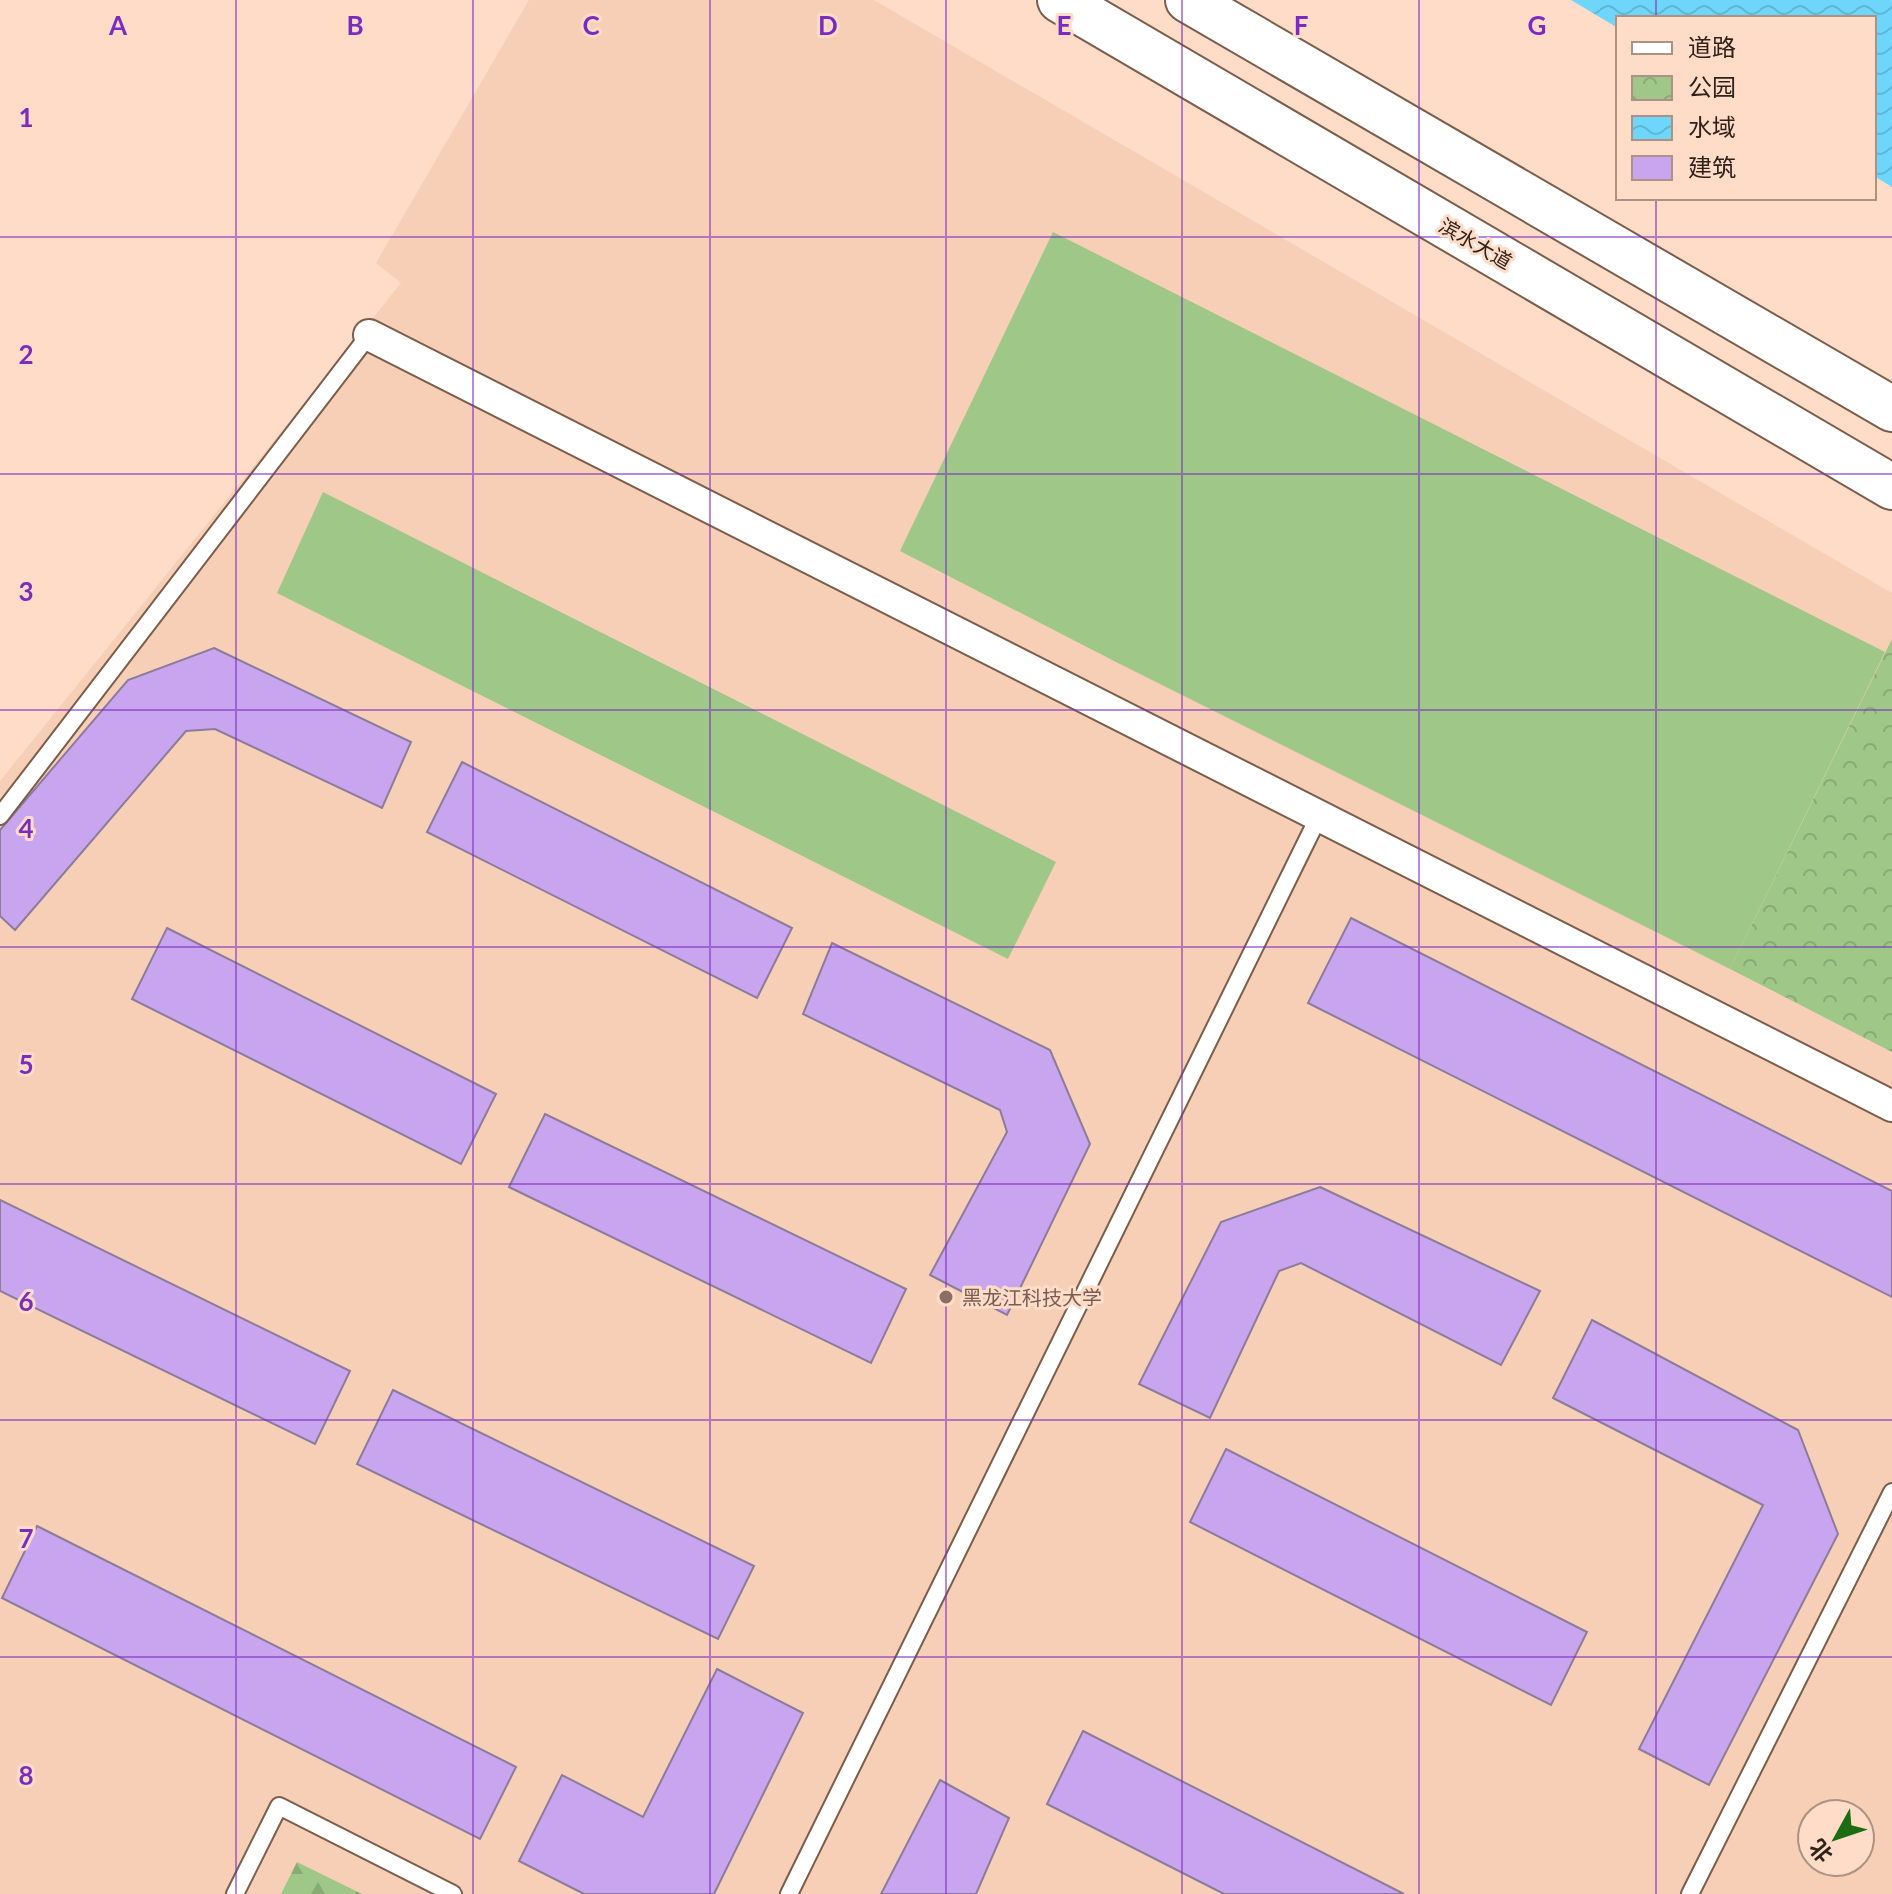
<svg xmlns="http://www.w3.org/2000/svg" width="1892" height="1894" font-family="Lato,'Noto Sans SC',sans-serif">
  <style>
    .built { fill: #f7cfb6; fill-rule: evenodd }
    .grass { fill: #9ec788 }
    .forest { fill: url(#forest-firs) }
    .park { fill: url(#park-crowns) }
    .water { fill: url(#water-waves) }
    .building { fill: #caa5ef; stroke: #8a7c9a; stroke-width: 2 }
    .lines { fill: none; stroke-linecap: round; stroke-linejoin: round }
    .service-casing { stroke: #7a5d4b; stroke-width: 20 }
    .minor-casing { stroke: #7a5d4b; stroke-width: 34 }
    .primary-casing { stroke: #7a5d4b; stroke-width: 48 }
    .service { stroke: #fff; stroke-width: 16 }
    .minor { stroke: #fff; stroke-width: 30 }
    .primary { stroke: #fff; stroke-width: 44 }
    .grid { fill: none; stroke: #7b2cbf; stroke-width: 2; stroke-opacity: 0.55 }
    .education-dot { fill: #8d6e63; stroke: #fedcc8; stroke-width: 3 }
    .labels { text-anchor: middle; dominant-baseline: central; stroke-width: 6; stroke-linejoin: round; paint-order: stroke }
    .street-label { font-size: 20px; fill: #2e221a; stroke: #fedcc8 }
    .education-label { font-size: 20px; fill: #785e54; stroke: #fedcc8; text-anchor: start }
    .grid-label { font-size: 26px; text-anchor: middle; font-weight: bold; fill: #7b2cbf; stroke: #fedcc8; stroke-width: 6; stroke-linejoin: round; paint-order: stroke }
  </style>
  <defs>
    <pattern id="forest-firs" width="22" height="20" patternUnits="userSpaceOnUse" patternTransform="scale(2)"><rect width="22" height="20" fill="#9ec788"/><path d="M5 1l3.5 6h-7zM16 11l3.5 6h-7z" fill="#88ab75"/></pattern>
    <pattern id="park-crowns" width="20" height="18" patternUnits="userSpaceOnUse" patternTransform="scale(2)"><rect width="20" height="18" fill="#9ec788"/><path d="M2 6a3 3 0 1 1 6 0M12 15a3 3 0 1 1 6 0" fill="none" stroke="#88ab75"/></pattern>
    <pattern id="water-waves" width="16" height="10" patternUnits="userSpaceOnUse" patternTransform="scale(2)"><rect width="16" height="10" fill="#6dd6fa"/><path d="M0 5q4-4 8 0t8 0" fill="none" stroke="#5fb7d6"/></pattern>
  </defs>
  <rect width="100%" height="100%" fill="#fedcc8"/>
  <path class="built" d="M529 0H874L1892 593V1894H0V781L401 283 376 263ZM1812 1814H1860V1862H1812Z"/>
  <g class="grass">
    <polygon points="1053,232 1885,652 1730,969 1116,662 900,551"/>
    <polygon points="323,492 1056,862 1008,959 277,593"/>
  </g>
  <polygon class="forest" points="297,1862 362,1894 281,1894"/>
  <polygon class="park" points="1892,639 1892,1052 1730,969"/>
  <polygon class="water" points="1571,0 1892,0 1892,187 1874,176 1874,18 1618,18 1618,28"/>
  <g class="building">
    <polygon points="214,648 411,742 382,808 215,729 186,731 15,930 0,916 0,830 128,680"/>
    <polygon points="462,762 792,928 757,998 427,832"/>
    <polygon points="1351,918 1892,1191 1892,1297 1308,1003"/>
    <polygon points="167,928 496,1094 461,1164 132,999"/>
    <polygon points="832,943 1050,1050 1090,1144 1007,1315 930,1275 1007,1132 1000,1110 803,1014"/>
    <polygon points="545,1114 906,1289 871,1363 509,1187"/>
    <polygon points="1320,1187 1540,1291 1501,1365 1301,1263 1279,1271 1210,1418 1139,1384 1221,1222"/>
    <polygon points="0,1200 350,1371 315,1444 0,1291"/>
    <polygon points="1592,1320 1798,1430 1838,1534 1709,1785 1639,1749 1763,1505 1553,1398"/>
    <polygon points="393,1390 754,1566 718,1639 357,1464"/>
    <polygon points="1226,1449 1587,1632 1551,1705 1190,1522"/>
    <polygon points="37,1526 516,1767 480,1839 2,1598"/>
    <polygon points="717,1669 803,1713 714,1894 584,1894 519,1861 562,1775 643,1817"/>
    <polygon points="1083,1731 1404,1894 1224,1894 1047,1804"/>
    <polygon points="940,1780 1009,1818 976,1894 881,1894"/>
  </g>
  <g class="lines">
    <defs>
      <g id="service">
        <polyline points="0,816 369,335"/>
        <polyline points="235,1894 279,1806 453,1894"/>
        <polyline points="789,1894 1319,816"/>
        <polyline points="1690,1894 1892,1492"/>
      </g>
      <polyline id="minor" points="369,335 1892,1106"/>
      <g id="primary">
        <polyline points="1060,0 1892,487"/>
        <polyline points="1188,0 1892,409"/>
      </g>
    </defs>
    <use href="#service" class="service-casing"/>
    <use href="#minor" class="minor-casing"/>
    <use href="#primary" class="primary-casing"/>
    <use href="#service" class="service"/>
    <use href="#minor" class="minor"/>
    <use href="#primary" class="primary"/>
  </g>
  <path class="grid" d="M236 0V1894M473 0V1894M710 0V1894M946 0V1894M1182 0V1894M1419 0V1894M1656 0V18M1656 198V1894M0 237H1892M0 474H1892M0 710H1892M0 947H1892M0 1184H1892M0 1420H1892M0 1657H1892"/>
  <circle class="education-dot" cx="946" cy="1297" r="8"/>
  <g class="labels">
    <g class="street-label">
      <text transform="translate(1476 243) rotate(30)">滨水大道</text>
    </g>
    <g class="education-label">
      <text x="962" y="1297">黑龙江科技大学</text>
    </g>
  </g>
  <g class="grid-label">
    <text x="118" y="35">A</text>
    <text x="355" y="35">B</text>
    <text x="591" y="35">C</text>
    <text x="828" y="35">D</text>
    <text x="1064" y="35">E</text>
    <text x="1301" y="35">F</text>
    <text x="1537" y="35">G</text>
    <text x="26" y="127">1</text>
    <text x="26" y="364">2</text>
    <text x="26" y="601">3</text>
    <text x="26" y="838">4</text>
    <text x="26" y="1074">5</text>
    <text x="26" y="1311">6</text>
    <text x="26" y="1548">7</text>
    <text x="26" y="1785">8</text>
  </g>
  <rect x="1616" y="16" width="260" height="184" fill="#fedcc8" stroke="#ab9282" stroke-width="2"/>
  <rect x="1632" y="42" width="40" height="12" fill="#ffffff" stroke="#ab9282" stroke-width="2"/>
  <text x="1688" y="56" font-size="24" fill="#2e221a">道路</text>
  <rect x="1632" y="76" width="40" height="24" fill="url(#park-crowns)" stroke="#ab9282" stroke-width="2"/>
  <text x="1688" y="96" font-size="24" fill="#2e221a">公园</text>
  <rect x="1632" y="116" width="40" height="24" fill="url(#water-waves)" stroke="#ab9282" stroke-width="2"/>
  <text x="1688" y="136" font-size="24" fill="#2e221a">水域</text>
  <rect x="1632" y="156" width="40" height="24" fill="#caa5ef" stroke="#ab9282" stroke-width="2"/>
  <text x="1688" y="176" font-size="24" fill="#2e221a">建筑</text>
  <g transform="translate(1836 1838) rotate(230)"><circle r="38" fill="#fedcc8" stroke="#ab9282" stroke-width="2"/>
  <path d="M0-6L14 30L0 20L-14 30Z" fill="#1c6c11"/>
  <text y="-12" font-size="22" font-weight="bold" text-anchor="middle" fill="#2e221a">北</text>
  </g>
</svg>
